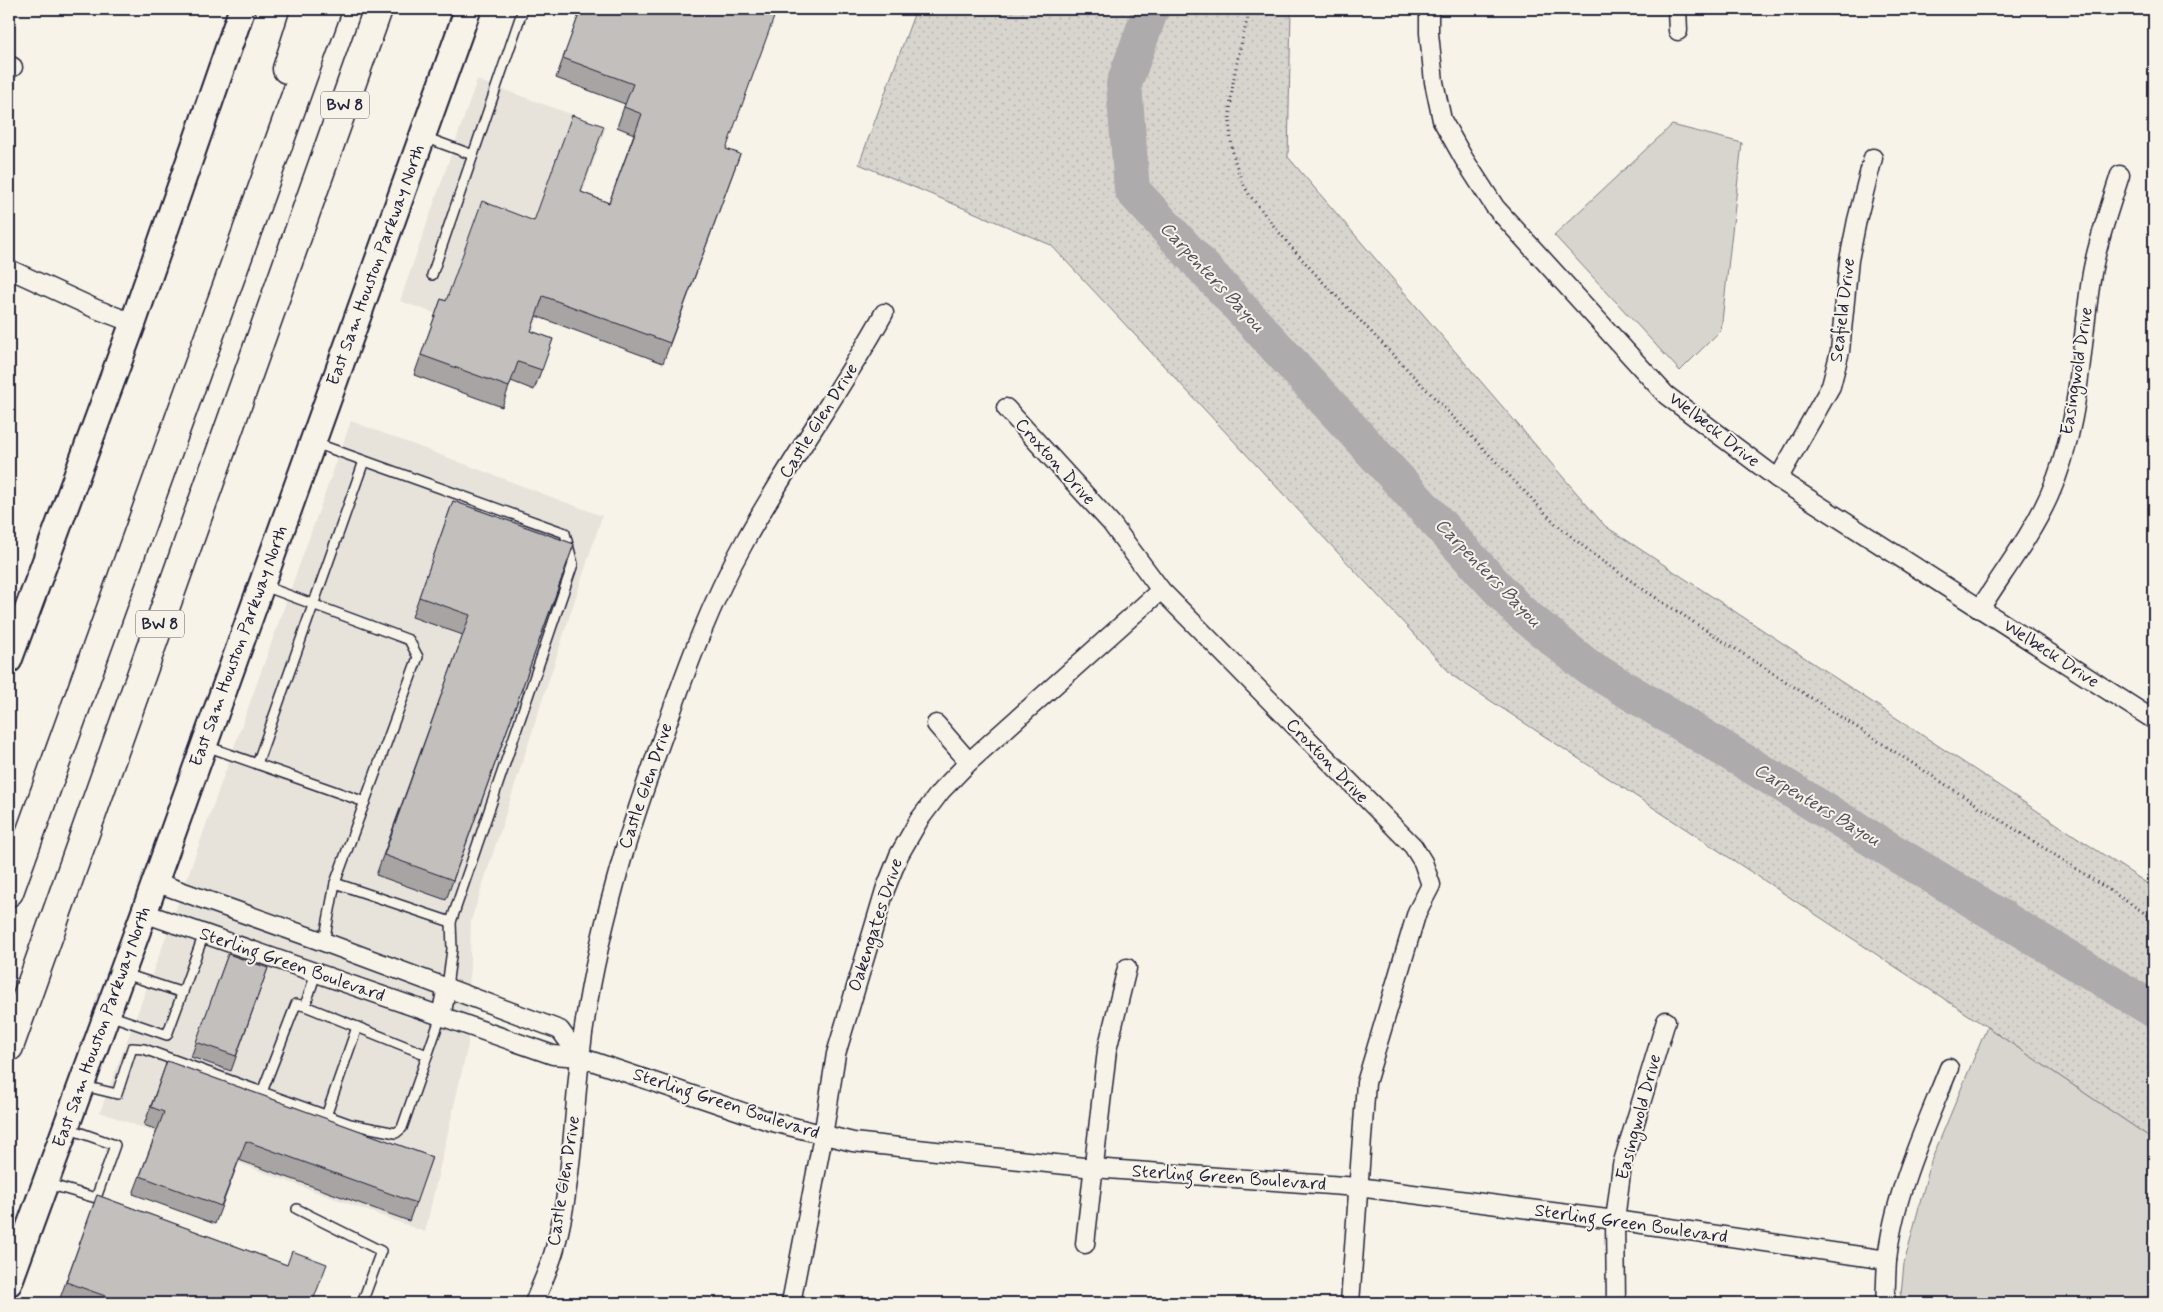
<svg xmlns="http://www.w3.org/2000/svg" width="2163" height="1312" font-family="Mynerve,sans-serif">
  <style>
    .built { fill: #e7e3db }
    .grass { fill: url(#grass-dots); stroke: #7d7c85 }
    .park { fill: #d8d5cf; stroke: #7d7c85 }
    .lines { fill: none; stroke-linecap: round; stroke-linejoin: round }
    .river { stroke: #aeabad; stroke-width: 36 }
    .service-casing { stroke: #22223b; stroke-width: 12 }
    .minor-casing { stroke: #22223b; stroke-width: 21 }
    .secondary-casing { stroke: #22223b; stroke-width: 29 }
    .motorway-casing { stroke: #22223b; stroke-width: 31 }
    .path { stroke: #22223b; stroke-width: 3; stroke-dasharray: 1 4; stroke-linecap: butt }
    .service { stroke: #f7f3e8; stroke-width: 9 }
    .minor { stroke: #f7f3e8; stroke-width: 18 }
    .secondary { stroke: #f7f3e8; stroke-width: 25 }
    .motorway { stroke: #f7f3e8; stroke-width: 28 }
    .wall { fill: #a7a4a3; stroke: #22223b }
    .building { fill: #c2bfbd; stroke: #22223b }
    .labels { text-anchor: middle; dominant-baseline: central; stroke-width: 4; stroke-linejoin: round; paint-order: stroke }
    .shield { fill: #f7f3e8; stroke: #62616f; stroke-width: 1 }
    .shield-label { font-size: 16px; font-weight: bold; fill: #22223b }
    .street-label { font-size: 18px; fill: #22223b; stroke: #f7f3e8 }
    .water-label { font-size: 19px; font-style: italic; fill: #535263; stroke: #f7f3e8 }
  </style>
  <defs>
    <pattern id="grass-dots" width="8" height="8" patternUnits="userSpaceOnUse" patternTransform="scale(1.25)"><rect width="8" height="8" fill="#d8d5cf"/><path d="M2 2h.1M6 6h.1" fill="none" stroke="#b9b7b3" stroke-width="1.8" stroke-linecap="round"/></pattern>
  </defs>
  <rect width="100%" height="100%" fill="#f7f3e8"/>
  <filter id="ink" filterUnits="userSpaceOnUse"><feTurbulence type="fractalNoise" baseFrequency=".02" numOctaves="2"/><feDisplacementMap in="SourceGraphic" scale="10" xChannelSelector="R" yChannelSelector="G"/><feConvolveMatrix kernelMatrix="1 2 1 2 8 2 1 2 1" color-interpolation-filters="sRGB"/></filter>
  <g filter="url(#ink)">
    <g class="built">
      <polygon points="477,80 606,127 528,346 400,301"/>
      <polygon points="351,421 602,516 471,921 468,1045 425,1232 100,1112 163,945"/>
    </g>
    <polygon class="grass" points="916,9 1291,9 1288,157 1605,526 2154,888 2154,1140 1987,1027 1453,676 1051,245 859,164"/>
    <g class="park">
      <polygon points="1672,125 1742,143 1721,330 1680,371 1554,235"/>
      <polygon points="1987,1027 2154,1140 2154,1303 1900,1303 1904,1264 1931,1161"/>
    </g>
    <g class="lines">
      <polyline class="river" points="1151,9 1124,84 1132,190 1518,610 1587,666 2154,1010"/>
      <defs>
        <g id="service">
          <polyline points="424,137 473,155 523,9"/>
          <polyline points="432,275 473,155"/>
          <polyline points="315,443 565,533 573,564 451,922 452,949 447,987"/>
          <polyline points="264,586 409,640 418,657 335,883 324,942"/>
          <polyline points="206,746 365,802"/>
          <polyline points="257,764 364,461"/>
          <polyline points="335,883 451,922"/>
          <polyline points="122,973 183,993"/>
          <polyline points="305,1006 427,1055"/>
          <polyline points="109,1015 167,1035 204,934"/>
          <polyline points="84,1086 117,1094 132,1048 144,1049 350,1124 396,1133 402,1128 441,1016"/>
          <polyline points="262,1092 296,1004 305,1006 316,973"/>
          <polyline points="326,1116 357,1027"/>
          <polyline points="48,1184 96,1198 115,1145 67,1128"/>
          <polyline points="297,1209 381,1251 362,1303"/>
        </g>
        <g id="minor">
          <polyline points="1429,9 1429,33 1434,82 1442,120 1464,159 1495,207 1666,395 1778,479 2154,720"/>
          <polyline points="1677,9 1678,31"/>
          <polyline points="9,65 13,67"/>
          <polyline points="9,269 96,309 133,323"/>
          <polyline points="1006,408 1111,523 1161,590 1413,846 1423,862 1431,885 1417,912 1366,1083 1350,1303"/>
          <polyline points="1778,479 1831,386 1840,351 1849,260 1857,220 1873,158"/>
          <path d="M1980 609C2003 572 2031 536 2049 496 2081 426 2080 347 2092 273 2098 240 2110 207 2120 175"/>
          <polyline points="936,724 969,762"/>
          <polyline points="155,882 324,942 560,1030 580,1057"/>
          <polyline points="144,913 553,1055 580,1057 769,1121 853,1142 1093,1168 1358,1187 1615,1220 1887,1260"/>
          <polyline points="441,1016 447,987"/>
          <polyline points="1085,1244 1107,1050 1127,968"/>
          <path d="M534 1303C541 1285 550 1267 555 1248 572 1186 573 1121 580 1058 587 994 604 921 622 859 634 817 649 775 664 733 687 667 711 602 745 541 788 463 841 391 884 313"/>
          <polyline points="791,1303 823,1136 836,1054 885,890 899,855 919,820 941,791 969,762 1161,590"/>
          <polyline points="1616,1303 1615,1220 1622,1165 1666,1021"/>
          <path d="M1885 1303C1886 1289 1886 1275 1887 1261 1893 1196 1925 1128 1949 1068"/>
        </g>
        <g id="secondary">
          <polyline points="9,660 133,323 242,9"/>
          <polyline points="9,1283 144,913 468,9"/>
        </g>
        <g id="motorway">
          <polyline points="287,69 306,9"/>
          <polyline points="9,892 327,9"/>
          <polyline points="9,1047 378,9"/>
        </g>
      </defs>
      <use href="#service" class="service-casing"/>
      <use href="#minor" class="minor-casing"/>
      <use href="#secondary" class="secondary-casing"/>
      <use href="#motorway" class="motorway-casing"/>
      <path class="path" d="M1250 9C1235 69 1215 132 1247 191 1251 198 1258 205 1263 212 1281 236 1300 257 1320 279L1556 524 1594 555 1647 592 2154 919"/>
      <use href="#service" class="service"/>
      <use href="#minor" class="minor"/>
      <use href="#secondary" class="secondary"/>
      <use href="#motorway" class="motorway"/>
    </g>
    <g class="wall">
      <polygon points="581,9 726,149 740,154 663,363 536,316 531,331 553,339 534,390 511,381 502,407 414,375 441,299 446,301 534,220 581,192 609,203 634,134 617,127 625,104 556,78"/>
      <polygon points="453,501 574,544 446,900 376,875 463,635 412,617"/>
      <polygon points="228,954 268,968 231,1071 191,1057"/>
      <polygon points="167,1061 432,1157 409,1221 239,1160 215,1224 133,1194 157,1130 144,1125"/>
      <polygon points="97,1195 287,1265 312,1303 64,1303 59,1301"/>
    </g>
    <g class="building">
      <polygon points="581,9 777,9 726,149 740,154 670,343 543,296 531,331 553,339 542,370 518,362 509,387 421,355 441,299 446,301 482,201 534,221 572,115 604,126 581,192 609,203 642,114 624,107 633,84 563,58"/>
      <polygon points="453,501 574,544 453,880 384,855 470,615 419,597"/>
      <polygon points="228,954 268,968 236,1056 196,1042"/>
      <polygon points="167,1061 432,1157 416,1203 246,1141 221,1206 140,1176 164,1112 151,1107"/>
      <polygon points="97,1195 287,1265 292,1251 327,1264 312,1303 125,1303 66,1282"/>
    </g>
  </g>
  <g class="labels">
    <g class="shield">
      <rect x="321" y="91.5" width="48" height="27" rx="4"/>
      <rect x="136" y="610.5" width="48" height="27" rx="4"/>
    </g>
    <g class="shield-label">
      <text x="345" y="105">BW 8</text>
      <text x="160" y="624">BW 8</text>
    </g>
    <g class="street-label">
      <text transform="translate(376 265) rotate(-70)">East Sam Houston Parkway North</text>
      <text transform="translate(1843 310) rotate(-83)">Seafield Drive</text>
      <text transform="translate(2077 371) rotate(-81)">Easingwold Drive</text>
      <text transform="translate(819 421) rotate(-58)">Castle Glen Drive</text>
      <text transform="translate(1714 430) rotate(38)">Welbeck Drive</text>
      <text transform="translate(1055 462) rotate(48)">Croxton Drive</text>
      <text transform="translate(239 646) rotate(-70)">East Sam Houston Parkway North</text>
      <text transform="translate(2051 654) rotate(33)">Welbeck Drive</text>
      <text transform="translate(1327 761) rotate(46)">Croxton Drive</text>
      <text transform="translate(646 786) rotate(-71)">Castle Glen Drive</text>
      <text transform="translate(876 925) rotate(-72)">Oakengates Drive</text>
      <text transform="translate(292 965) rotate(19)">Sterling Green Boulevard</text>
      <text transform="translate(102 1027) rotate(-70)">East Sam Houston Parkway North</text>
      <text transform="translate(726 1104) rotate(18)">Sterling Green Boulevard</text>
      <text transform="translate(1639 1117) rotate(-75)">Easingwold Drive</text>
      <text transform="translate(1229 1178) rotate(4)">Sterling Green Boulevard</text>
      <text transform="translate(564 1181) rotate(-81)">Castle Glen Drive</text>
      <text transform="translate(1631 1224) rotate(8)">Sterling Green Boulevard</text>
    </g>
    <g class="water-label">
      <text transform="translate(1212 277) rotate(47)">Carpenters Bayou</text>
      <text transform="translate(1488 573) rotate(46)">Carpenters Bayou</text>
      <text transform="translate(1817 805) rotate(31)">Carpenters Bayou</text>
    </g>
  </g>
  <rect width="2163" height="1312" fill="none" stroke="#f7f3e8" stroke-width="30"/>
  <rect x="15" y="15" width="2133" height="1282" fill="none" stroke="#22223b" stroke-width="2" filter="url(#ink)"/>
</svg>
